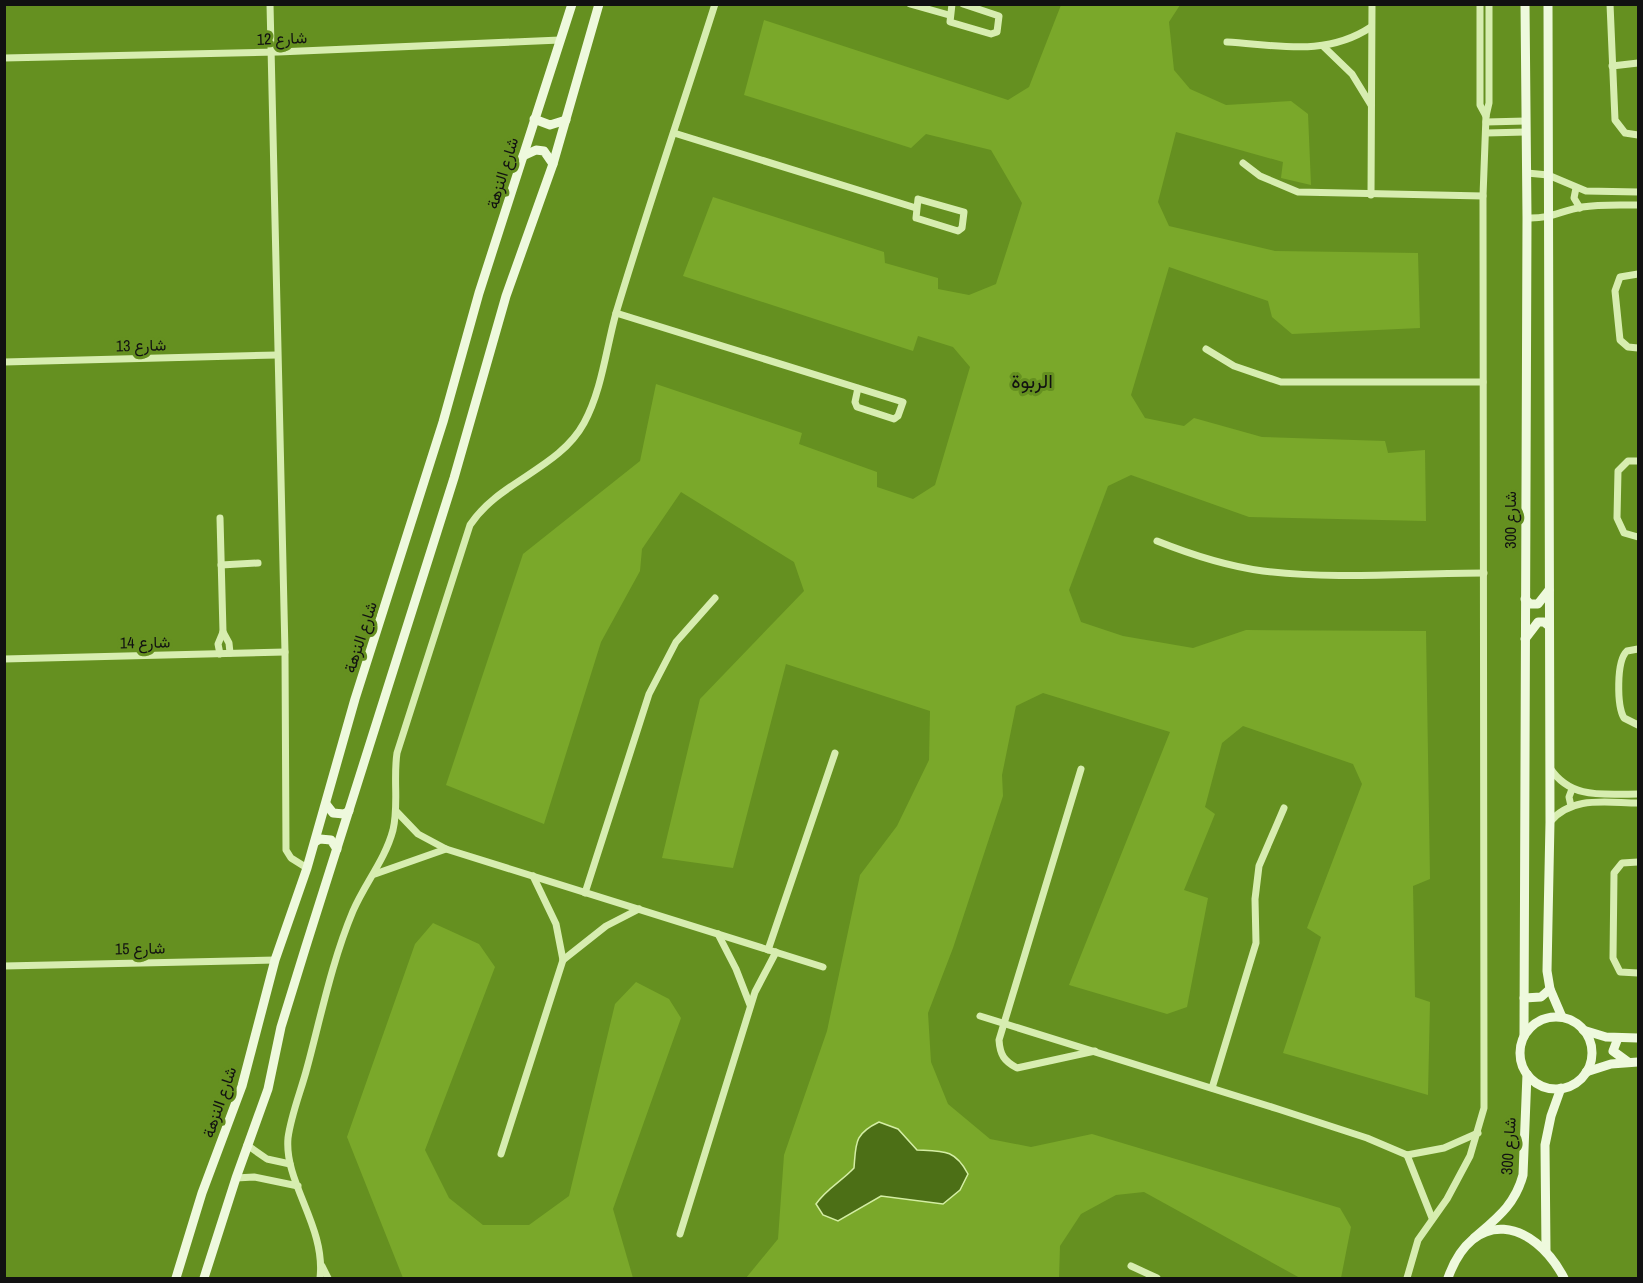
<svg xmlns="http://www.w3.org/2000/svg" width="1643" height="1283" font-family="'Archivo Narrow',Vazirmatn,sans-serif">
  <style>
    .green { fill: #7aa82a }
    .water { fill: #4c6f16; stroke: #d4eea4; stroke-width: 1.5 }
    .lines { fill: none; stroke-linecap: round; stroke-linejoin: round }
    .street { stroke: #d7edb0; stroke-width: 7 }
    .secondary { stroke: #eef9dd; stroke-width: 9 }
    .labels { text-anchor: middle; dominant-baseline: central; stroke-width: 6; stroke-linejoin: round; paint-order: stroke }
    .street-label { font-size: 16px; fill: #111; stroke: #659020 }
    .quarter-label { font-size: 20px; fill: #111; stroke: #659020 }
  </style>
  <rect width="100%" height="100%" fill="#659020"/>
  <g class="green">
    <polygon points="1061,5 1180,5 1169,22 1174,70 1190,89 1226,105 1291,101 1308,114 1311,185 1281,178 1283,162 1176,132 1158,202 1169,226 1275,251 1418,253 1420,328 1292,334 1272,317 1268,301 1169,267 1131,395 1145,418 1184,426 1194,418 1262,437 1385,441 1388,453 1425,450 1426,521 1249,517 1131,475 1108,486 1069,590 1081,622 1123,636 1193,648 1246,630 1426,631 1430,879 1413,886 1415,997 1430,1002 1428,1095 1283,1053 1321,937 1307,928 1362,784 1353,764 1243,726 1222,743 1205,807 1215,814 1184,890 1208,898 1187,1007 1167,1014 1069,985 1170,732 1043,693 1016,706 1002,775 1003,796 953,948 928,1013 931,1062 948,1104 990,1139 1031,1147 1092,1134 1340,1208 1351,1227 1341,1278 1300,1278 1144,1192 1116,1195 1081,1214 1060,1246 1059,1278 746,1278 778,1239 784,1155 827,1031 860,875 897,826 929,760 930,711 786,664 733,868 662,858 700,699 804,591 794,562 681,492 642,549 640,571 601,642 544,824 446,785 523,554 640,461 656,384 802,433 799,444 877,472 877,487 913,499 935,485 970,367 953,347 918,336 913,351 683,276 713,197 884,252 885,263 938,278 938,289 969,295 996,284 1022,203 991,150 926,134 911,148 744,95 764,20 1008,100 1029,87"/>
    <polygon points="433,923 479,944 495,967 425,1150 449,1198 483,1225 529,1225 569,1196 615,1004 636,982 669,999 681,1018 613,1209 633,1278 403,1278 347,1137 415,944"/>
  </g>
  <path class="water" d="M879 1122 898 1129 917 1150C943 1151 955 1149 968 1174L960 1190 943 1204 881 1196 838 1221 823 1215 816 1204C826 1189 842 1181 854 1168 856 1143 854 1134 879 1122Z"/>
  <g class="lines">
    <g class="street">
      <polyline points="270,4 285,652 286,850 291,858 307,868"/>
      <polyline points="910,4 949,15"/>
      <polyline points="952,4 950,22 991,34 997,32 999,16 963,4"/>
      <polyline points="1480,4 1480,105 1486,116"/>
      <polyline points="1610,4 1615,120 1625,133 1638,135"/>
      <path d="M1227 42C1278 45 1326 57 1371 27"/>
      <polyline points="1324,47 1352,74 1371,105"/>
      <polyline points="4,58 278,52 560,40"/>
      <polyline points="1612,66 1638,63"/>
      <polyline points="1486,122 1526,121"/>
      <polyline points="674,133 916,208"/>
      <polyline points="1486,133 1526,132"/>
      <polyline points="1243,163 1260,176 1298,192 1483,196"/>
      <polyline points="1527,173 1548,175 1586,191 1638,192"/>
      <polyline points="1576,188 1574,198 1580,208"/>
      <polyline points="1371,195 1372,4"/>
      <polygon points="918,199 964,212 962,228 958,231 916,218"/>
      <path d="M1527 218C1551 219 1560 211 1582 207 1600 204 1620 205 1638 205"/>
      <polyline points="1638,274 1620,277 1615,291 1620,340 1628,347 1638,348"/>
      <polyline points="616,313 903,402 898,416 894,419 857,407 855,402 858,388"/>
      <polyline points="1206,349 1234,366 1281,382 1483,382"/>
      <polyline points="4,362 277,355"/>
      <polyline points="1638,461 1628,461 1618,471 1617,518 1624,533 1638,537"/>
      <polyline points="220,518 223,632 218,644 220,654"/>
      <path d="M1157 541C1192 555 1226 566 1263 571 1334 580 1412 573 1484 573"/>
      <polyline points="221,565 258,563"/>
      <polyline points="223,632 229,643 230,653"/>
      <path d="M1638 649 1627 651C1616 661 1617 706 1624 718L1638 725"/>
      <polyline points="4,659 285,652"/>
      <path d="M1550 768C1571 800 1604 794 1638 794"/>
      <path d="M1081 769 999 1040C1000 1055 1004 1061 1017 1068L1095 1051"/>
      <polyline points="1571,806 1569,797 1572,789"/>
      <polyline points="396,811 418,834 446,849 823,967"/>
      <path d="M1550 822C1572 795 1608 803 1638 803"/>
      <polyline points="1638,862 1622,863 1614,873 1613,958 1620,972 1638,973"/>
      <polyline points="375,874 446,849"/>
      <polyline points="585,893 649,694 676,642 715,598"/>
      <polyline points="718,934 736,969 750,1005"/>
      <polyline points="768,950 835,753"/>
      <polyline points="563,960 606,926 639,909"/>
      <polyline points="4,966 275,960"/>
      <polyline points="980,1016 1278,1109 1367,1138 1407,1155 1444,1148 1478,1133"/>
      <polyline points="1212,1088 1256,943 1255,899 1259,866 1284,808"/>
      <polyline points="247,1145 267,1159 290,1164"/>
      <polyline points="501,1154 563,960 556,924 533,876"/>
      <polyline points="1407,1155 1432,1218"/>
      <polyline points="236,1178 254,1177 298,1186"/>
      <polyline points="680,1234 755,992 776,952"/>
      <polyline points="322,1266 328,1278"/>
      <polyline points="1131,1266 1157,1278"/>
      <path d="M320 1278C326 1226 284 1183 288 1138 291 1115 301 1091 307 1068 321 1016 332 961 353 911 365 883 385 860 393 830 399 805 393 779 397 753L470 525C499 481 559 469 584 423 602 390 606 349 616 313 647 210 682 108 715 4"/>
      <polyline points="1407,1278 1418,1240 1447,1199 1470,1156 1484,1108 1483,196 1486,116 1489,103 1489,4"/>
    </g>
    <g class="secondary">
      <polyline points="1548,4 1550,822 1547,971 1550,989 1562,1017"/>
      <polyline points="534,119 550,125 566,120"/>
      <polyline points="523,156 536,150 544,151 553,164"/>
      <polyline points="1525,599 1530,604 1538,604 1549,590"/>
      <polyline points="1525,639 1538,622 1544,622 1549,626"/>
      <polyline points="326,804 333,813 344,814 349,811"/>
      <polyline points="315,842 320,839 331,840 337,849"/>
      <polyline points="1524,998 1541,997 1550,989"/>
      <circle cx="1556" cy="1053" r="36"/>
      <polyline points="1583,1030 1606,1037 1638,1038"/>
      <polyline points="1524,1036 1527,218 1525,4"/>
      <polyline points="1618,1038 1613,1051 1628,1062"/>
      <polyline points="1586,1072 1611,1064 1638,1062"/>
      <path d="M1474 1238C1497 1218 1515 1205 1523 1175L1527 1074"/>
      <polyline points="1546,1250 1545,1145 1551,1116 1561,1088"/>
      <polyline points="176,1278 202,1193 242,1086 275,960 307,868 355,699 443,422 479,293 572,4"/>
      <polyline points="204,1278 236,1178 268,1089 281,1027 306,946 454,478 506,296 553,164 599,4"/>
      <path d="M1448 1278C1473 1207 1533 1219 1564 1278"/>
    </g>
  </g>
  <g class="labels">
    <g class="street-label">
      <text transform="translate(282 38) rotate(-2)">شارع 12</text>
      <text transform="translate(502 173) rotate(-73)">شارع النزهة</text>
      <text transform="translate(141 345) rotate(-1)">شارع 13</text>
      <text transform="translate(1510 520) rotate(-90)">شارع 300</text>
      <text transform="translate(360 637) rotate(-72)">شارع النزهة</text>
      <text transform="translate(145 642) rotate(-1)">شارع 14</text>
      <text transform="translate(140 948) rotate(-1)">شارع 15</text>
      <text transform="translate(219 1102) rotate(-71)">شارع النزهة</text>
      <text transform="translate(1508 1146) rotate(-86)">شارع 300</text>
    </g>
    <g class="quarter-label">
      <text x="1032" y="380">الربوة</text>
    </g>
  </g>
  <rect width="1643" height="1283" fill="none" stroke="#111111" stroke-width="12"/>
</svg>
